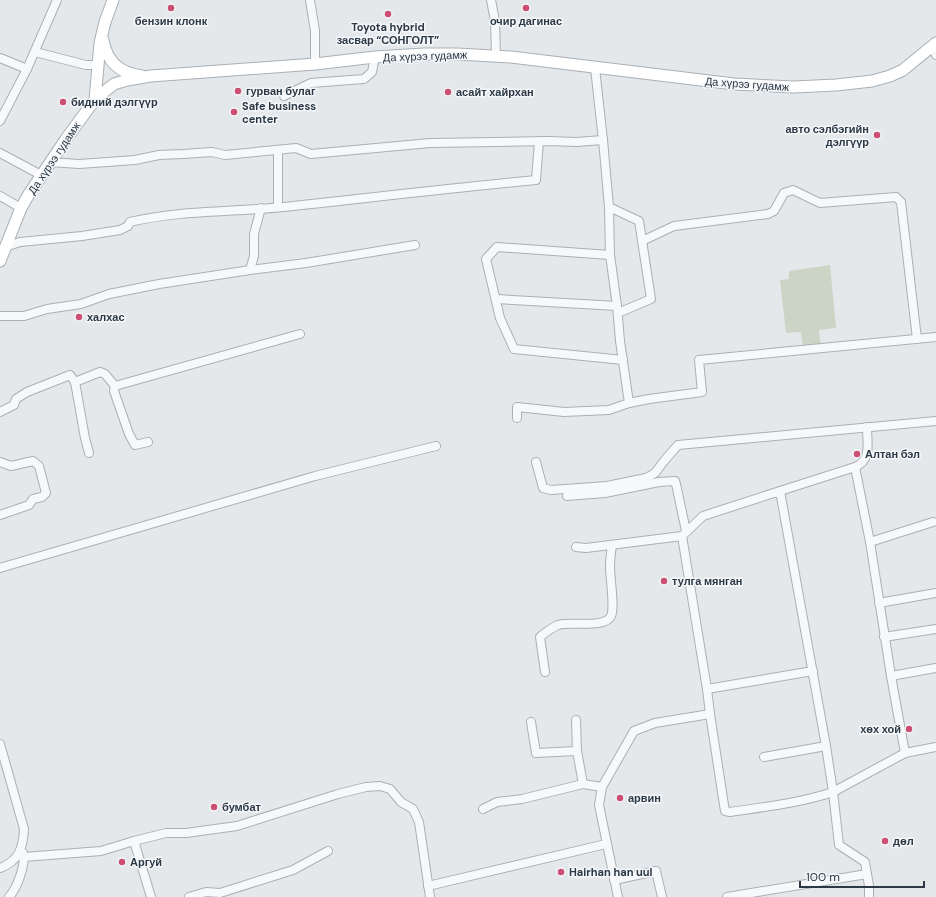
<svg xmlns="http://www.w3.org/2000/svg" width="936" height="897" font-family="'DM Sans',sans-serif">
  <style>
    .green { fill: #ccd5c5 }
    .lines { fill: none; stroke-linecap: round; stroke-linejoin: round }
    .minor-casing { stroke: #a9b0b6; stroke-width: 10 }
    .secondary-casing { stroke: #a9b0b6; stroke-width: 13 }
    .minor { stroke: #f7f8fa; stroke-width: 8 }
    .secondary { stroke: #fff; stroke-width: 11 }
    .poi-dot { fill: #cc4e72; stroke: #f4f7f9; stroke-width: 1.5 }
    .labels { text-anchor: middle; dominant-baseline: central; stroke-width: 3; stroke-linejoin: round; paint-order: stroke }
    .poi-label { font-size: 11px; font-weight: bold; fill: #2c3844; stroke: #f4f7f9; text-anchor: start }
    .street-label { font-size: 11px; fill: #2c3844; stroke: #f4f7f9 }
  </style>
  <rect width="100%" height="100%" fill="#e4e8eb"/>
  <polygon class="green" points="830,265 836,328 819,330 821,348 803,349 801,332 786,333 780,280 789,279 789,271"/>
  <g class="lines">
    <defs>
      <g id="minor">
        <polyline points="310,0 315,31 315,64"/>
        <polyline points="491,0 495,21 496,56"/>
        <polyline points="932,47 936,55"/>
        <polyline points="35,52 86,65 98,65"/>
        <polyline points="0,58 27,69"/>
        <polyline points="284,96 311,83 364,79 372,72 375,57"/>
        <polyline points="0,121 27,69 57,0"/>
        <polyline points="0,153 41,175"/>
        <polyline points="50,162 79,164 135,160 159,155 183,154 212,152 225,155 296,148 311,154 430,143 549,141 576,142 603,140 595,68"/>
        <polyline points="0,196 21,208"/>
        <polyline points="278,207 278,150"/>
        <polyline points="609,207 639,221 651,299 618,313"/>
        <polyline points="642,241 674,226 768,214 774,211 784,193 793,190 820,203 896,197 901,202 917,339"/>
        <path d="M5 247 20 242 82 236 120 230 128 226 130 222C180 210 233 212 284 207 368 198 452 188 536 180L539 141"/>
        <polyline points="610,255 497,247 486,259 500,318 514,349 623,360"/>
        <polyline points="250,270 306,263 415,245"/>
        <polyline points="496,299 617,306"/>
        <polyline points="0,316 24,316 47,309 81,304 109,294 159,284 250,270 254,256 254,234 261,208"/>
        <polyline points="75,382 85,438 89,453"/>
        <polyline points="115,386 114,391 129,434 135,445 148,442"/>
        <polyline points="629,403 649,399 702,392 699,360 936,337"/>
        <polyline points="0,412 14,405 16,399 27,392 70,375 75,382 100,372 105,374 115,386 300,334"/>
        <polyline points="517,418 517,407 564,412 609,410 629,403 620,341 617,306 610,255 609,207 603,140"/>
        <polyline points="0,462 11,466 33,461 39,466 46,493 42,497 33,499 29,505 0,515"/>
        <polyline points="536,462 543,488 551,490 607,486 646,478 655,473 664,461 678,445 936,421"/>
        <path d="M855 467C872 460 867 443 867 427"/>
        <polyline points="780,491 855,467 870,542 891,676 905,753"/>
        <polyline points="567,496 605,493 659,482 675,481 676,484 686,531"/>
        <polyline points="870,542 933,522"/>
        <polyline points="576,547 586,548 682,536"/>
        <polyline points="0,568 315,476 436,446"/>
        <polyline points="879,603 936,593"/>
        <polyline points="884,637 936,629"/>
        <path d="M545 672 540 637C545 633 551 628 558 625 570 621 605 629 611 616 615 608 610 578 610 567 610 560 611 552 612 545"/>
        <polyline points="891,676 936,668"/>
        <polyline points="707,689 813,671"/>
        <path d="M710 714 724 805 725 811 730 812C764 807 800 803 833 792L905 753 936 747"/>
        <polyline points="576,720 577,751"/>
        <polyline points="531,722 536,753 577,751 583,784"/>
        <path d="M0 744 24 829C23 848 19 861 0 868"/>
        <polyline points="764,757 826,746"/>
        <polyline points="483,809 497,802 522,799 583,784 602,787"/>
        <polyline points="134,841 166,833 186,833 237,826 338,794 366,787 380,786 390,789 401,802 413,809 419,822 430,897"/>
        <polyline points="24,857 101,851 134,841 151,897"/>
        <polyline points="614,880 656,871 662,897"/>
        <polyline points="428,886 606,844"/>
        <path d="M9 897C17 888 26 865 23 853"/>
        <polyline points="189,897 206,892 220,893 293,870 328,851"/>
        <polyline points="618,897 599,805 602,787 634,731 655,723 710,714 707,689 682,536 703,516 780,491 826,746 833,792 839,845 865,862 869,886 869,897"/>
        <polyline points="727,897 867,874"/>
      </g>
      <g id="secondary">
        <path d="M103 40C107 62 119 73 142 76"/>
        <polyline points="95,100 100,43 105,22 113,0"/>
        <polyline points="0,261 21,208 29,194 66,139 91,105 99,96 114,84 127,80 151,76 315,64 375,57 424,54 458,54 511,57 734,84 794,87 836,85 872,81 890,76 903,70 936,43"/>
      </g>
    </defs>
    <use href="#minor" class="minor-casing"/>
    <use href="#secondary" class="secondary-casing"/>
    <use href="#minor" class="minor"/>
    <use href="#secondary" class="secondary"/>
  </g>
  <g class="poi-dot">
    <circle cx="171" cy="8" r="4"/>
    <circle cx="526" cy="8" r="4"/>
    <circle cx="388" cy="14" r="4"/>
    <circle cx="238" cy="91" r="4"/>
    <circle cx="448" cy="92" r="4"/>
    <circle cx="63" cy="102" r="4"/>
    <circle cx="234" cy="112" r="4"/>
    <circle cx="877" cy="135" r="4"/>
    <circle cx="79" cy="317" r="4"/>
    <circle cx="857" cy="454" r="4"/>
    <circle cx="664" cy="581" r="4"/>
    <circle cx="909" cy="729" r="4"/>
    <circle cx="620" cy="798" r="4"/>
    <circle cx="214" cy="807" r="4"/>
    <circle cx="885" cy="841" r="4"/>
    <circle cx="122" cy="862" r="4"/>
    <circle cx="561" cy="872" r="4"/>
  </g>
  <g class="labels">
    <g class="poi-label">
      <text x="171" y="21" text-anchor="middle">бензин клонк</text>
      <text x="526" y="21" text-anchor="middle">очир дагинас</text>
      <text x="388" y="27" text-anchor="middle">Toyota hybrid<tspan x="388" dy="13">засвар “СОНГОЛТ”</tspan></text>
      <text x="246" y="91">гурван булаг</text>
      <text x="456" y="92">асайт хайрхан</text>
      <text x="71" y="102">бидний дэлгүүр</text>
      <text x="242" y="106">Safe business<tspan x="242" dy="13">center</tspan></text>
      <text x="869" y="129" text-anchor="end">авто сэлбэгийн<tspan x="869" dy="13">дэлгүүр</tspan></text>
      <text x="87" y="317">халхас</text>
      <text x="865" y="454">Алтан бэл</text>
      <text x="672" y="581">тулга мянган</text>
      <text x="901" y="729" text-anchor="end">хөх хой</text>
      <text x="628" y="798">арвин</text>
      <text x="222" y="807">бумбат</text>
      <text x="893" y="841">дөл</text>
      <text x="130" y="862">Аргуй</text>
      <text x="569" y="872">Hairhan han uul</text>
    </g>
    <g class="street-label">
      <text transform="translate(425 56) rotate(-2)">Да хүрээ гудамж</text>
      <text transform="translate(747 84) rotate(4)">Да хүрээ гудамж</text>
      <text transform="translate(54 158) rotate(-56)">Да хүрээ гудамж</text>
    </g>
  </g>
  <path d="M800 881v6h124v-6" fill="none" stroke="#2c3844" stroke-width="2"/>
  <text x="806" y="881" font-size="12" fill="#2c3844" stroke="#f4f7f9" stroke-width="3" paint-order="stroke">100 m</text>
</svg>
